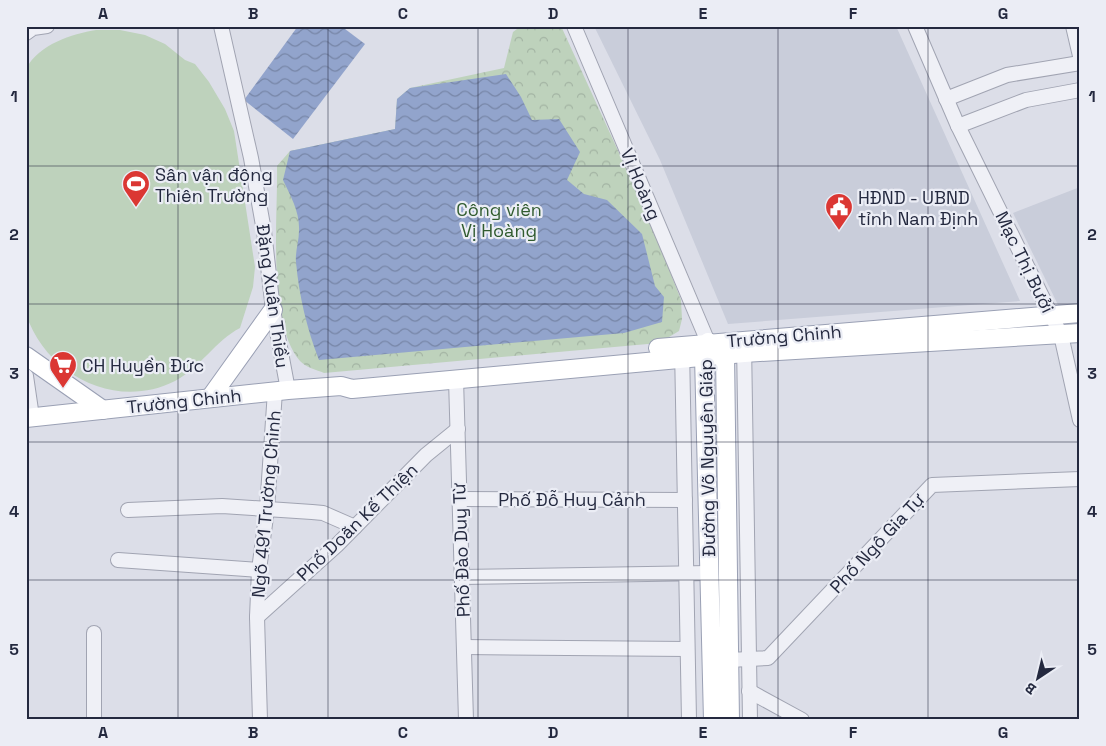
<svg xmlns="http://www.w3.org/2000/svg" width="1106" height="746" font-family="'Space Grotesk',sans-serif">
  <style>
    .built { fill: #c9cdda }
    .forest { fill: url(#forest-crowns) }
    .garden { fill: #bed2bc }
    .water { fill: url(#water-waves) }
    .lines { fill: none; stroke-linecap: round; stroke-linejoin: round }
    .minor-casing { stroke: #a1a4b2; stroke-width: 16 }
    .major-casing { stroke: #9aa0b4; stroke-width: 20 }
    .minor { stroke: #eff0f6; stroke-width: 14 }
    .major { stroke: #fff; stroke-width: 18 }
    .grid { fill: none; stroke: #24293f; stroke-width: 1; stroke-opacity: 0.55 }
    .labels { text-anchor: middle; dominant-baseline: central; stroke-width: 4.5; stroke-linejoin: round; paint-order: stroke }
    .poi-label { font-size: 18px; fill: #24293f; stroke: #ebedf5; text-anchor: start }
    .street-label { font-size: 18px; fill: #24293f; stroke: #ebedf5 }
    .park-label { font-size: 18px; fill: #315c30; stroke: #ebedf5 }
    .neatline { fill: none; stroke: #24293f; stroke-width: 2 }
    .grid-label { font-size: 16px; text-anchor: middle; font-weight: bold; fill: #24293f }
  </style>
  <defs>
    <pattern id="forest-crowns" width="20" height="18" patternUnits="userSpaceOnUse" patternTransform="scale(1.25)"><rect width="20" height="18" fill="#bed2bc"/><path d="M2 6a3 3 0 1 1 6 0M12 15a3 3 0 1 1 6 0" fill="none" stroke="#a3b4a3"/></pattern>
    <pattern id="water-waves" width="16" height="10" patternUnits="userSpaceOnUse" patternTransform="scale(1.25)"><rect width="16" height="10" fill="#92a4cc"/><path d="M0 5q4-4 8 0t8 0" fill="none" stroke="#7786a7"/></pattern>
  </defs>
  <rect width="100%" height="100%" fill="#dcdee8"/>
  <g class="built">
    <polygon points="594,26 896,26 1020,301 728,324 660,160"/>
    <polygon points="1080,187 1080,309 1061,311 1013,213"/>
  </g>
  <path class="forest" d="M521 26H561L652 225 681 300 682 319 679 331 659 343 324 373C317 370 305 367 300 361 267 323 278 216 277 166L290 151 395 129 397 99 410 88 504 68 513 32Z"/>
  <path class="garden" d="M96 30H120L145 35 165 44 185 60 195 64 209 82 225 109 234 131 255 267 253 287 240 328C215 341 201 367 175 381 116 411 46 375 26 314V69C39 44 72 34 96 30Z"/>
  <g class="water">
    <polygon points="298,26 341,26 365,44 293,139 244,100"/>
    <path d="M506 74 521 97 532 120 559 119 580 152 567 180 584 194 607 200 642 234 655 286 664 297 662 322 624 333 319 360C307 329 299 296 296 262 295 252 299 241 299 231 300 212 291 197 283 180L290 151 395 129 397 99 410 88Z"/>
  </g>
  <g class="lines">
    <defs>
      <g id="minor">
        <polyline points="221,26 251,158 264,231 273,310 288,390"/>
        <polyline points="574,26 708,342"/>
        <polyline points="915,26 958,126 1061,335 1080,420"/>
        <polyline points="1073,26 1080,56"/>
        <polyline points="26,33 33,28 47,26"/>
        <polyline points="946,99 1007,75 1080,63"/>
        <polyline points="958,126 1026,100 1080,90"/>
        <polyline points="744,343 750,720"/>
        <polyline points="682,348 689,720"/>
        <polyline points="26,376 32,417"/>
        <polyline points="456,379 466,720"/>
        <polyline points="460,499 685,500"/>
        <polyline points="128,510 222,506 312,512 323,513 355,527"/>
        <polyline points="118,560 259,570"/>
        <polyline points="462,577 709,573"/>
        <polyline points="257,617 337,545 426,455 458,429"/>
        <polyline points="94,633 94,720"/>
        <polyline points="464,647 687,649"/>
        <polyline points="729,660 768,658 932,485 1080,479"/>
        <polyline points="749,691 802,720"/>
        <polyline points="260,720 257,617 259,570 267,509 275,391"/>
      </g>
      <g id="major">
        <polyline points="658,348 1080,313"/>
        <polyline points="26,356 103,410"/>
        <polyline points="210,398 273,310"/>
        <polyline points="26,418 288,390 341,386 352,389 744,353 1080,333"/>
        <polyline points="713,720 704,356 708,342 725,355 730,720"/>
      </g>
    </defs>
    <use href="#minor" class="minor-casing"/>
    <use href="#major" class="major-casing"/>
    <use href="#minor" class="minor"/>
    <use href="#major" class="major"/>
  </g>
  <path class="grid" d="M178 26V720M328 26V720M478 26V720M628 26V720M778 26V720M928 26V720M26 166H1080M26 304H1080M26 442H1080M26 580H1080"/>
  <defs>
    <symbol id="stadium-pin" viewBox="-11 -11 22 30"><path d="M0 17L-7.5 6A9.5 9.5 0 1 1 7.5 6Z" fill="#db3733" stroke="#ebedf5"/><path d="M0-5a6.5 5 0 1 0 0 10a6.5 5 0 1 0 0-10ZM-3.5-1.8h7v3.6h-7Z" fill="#fff"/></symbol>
    <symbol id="civic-pin" viewBox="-11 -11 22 30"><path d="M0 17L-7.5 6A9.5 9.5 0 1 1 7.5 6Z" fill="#db3733" stroke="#ebedf5"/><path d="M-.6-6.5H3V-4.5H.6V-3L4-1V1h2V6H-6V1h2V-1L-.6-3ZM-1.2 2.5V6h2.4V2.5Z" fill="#fff"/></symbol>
    <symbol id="supermarket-pin" viewBox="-11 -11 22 30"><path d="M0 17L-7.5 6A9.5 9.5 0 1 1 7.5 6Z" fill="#db3733" stroke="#ebedf5"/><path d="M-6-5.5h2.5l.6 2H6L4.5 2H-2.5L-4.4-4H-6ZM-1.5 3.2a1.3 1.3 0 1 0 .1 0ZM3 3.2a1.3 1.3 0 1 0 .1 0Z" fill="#fff"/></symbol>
  </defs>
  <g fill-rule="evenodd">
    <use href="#stadium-pin" x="120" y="168" width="32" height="43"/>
    <use href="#civic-pin" x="823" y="191" width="32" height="43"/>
    <use href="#supermarket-pin" x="47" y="349" width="32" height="43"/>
  </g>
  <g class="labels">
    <g class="poi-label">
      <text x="155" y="174">Sân vận động<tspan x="155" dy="21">Thiên Trường</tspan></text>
      <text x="858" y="197">HĐND - UBND<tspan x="858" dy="21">tỉnh Nam Định</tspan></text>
      <text x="82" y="365">CH Huyền Đức</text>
    </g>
    <g class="street-label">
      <text transform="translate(641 184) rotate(67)">Vị Hoàng</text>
      <text transform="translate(1025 262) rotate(64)">Mạc Thị Bưởi</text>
      <text transform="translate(273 296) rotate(82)">Đặng Xuân Thiều</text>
      <text transform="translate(784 336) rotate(-5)">Trường Chinh</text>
      <text transform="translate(184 401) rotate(-6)">Trường Chinh</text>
      <text transform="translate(707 458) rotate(-91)">Đường Võ Nguyên Giáp</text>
      <text x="572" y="499">Phố Đỗ Huy Cảnh</text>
      <text transform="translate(266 504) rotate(-85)">Ngõ 491 Trường Chinh</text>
      <text transform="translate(357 522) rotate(-44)">Phố Doãn Kế Thiện</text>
      <text transform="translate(877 543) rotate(-47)">Phố Ngô Gia Tự</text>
      <text transform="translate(461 550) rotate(-92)">Phố Đào Duy Từ</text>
    </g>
    <g class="park-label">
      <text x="499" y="209">Công viên<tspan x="499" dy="21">Vị Hoàng</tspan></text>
    </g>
  </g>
  <rect width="1106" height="746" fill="none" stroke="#ebedf5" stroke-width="55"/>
  <g transform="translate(1038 678) rotate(215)" stroke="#ebedf5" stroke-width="4" paint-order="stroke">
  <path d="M0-4L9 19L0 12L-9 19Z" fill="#24293f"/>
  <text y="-8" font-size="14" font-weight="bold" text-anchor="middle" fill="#24293f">B</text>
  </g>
  <rect x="28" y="28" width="1050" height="690" class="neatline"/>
  <g class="grid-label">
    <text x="103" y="19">A</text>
    <text x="253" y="19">B</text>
    <text x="403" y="19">C</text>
    <text x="553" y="19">D</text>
    <text x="703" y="19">E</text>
    <text x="853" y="19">F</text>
    <text x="1003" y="19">G</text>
    <text x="14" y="102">1</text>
    <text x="1092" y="102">1</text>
    <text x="14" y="240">2</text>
    <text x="1092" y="240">2</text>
    <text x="14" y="379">3</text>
    <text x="1092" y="379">3</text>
    <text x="14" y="517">4</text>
    <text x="1092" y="517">4</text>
    <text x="14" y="655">5</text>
    <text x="1092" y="655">5</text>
    <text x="103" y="738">A</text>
    <text x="253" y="738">B</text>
    <text x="403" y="738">C</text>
    <text x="553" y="738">D</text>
    <text x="703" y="738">E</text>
    <text x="853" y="738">F</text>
    <text x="1003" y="738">G</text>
  </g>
</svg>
